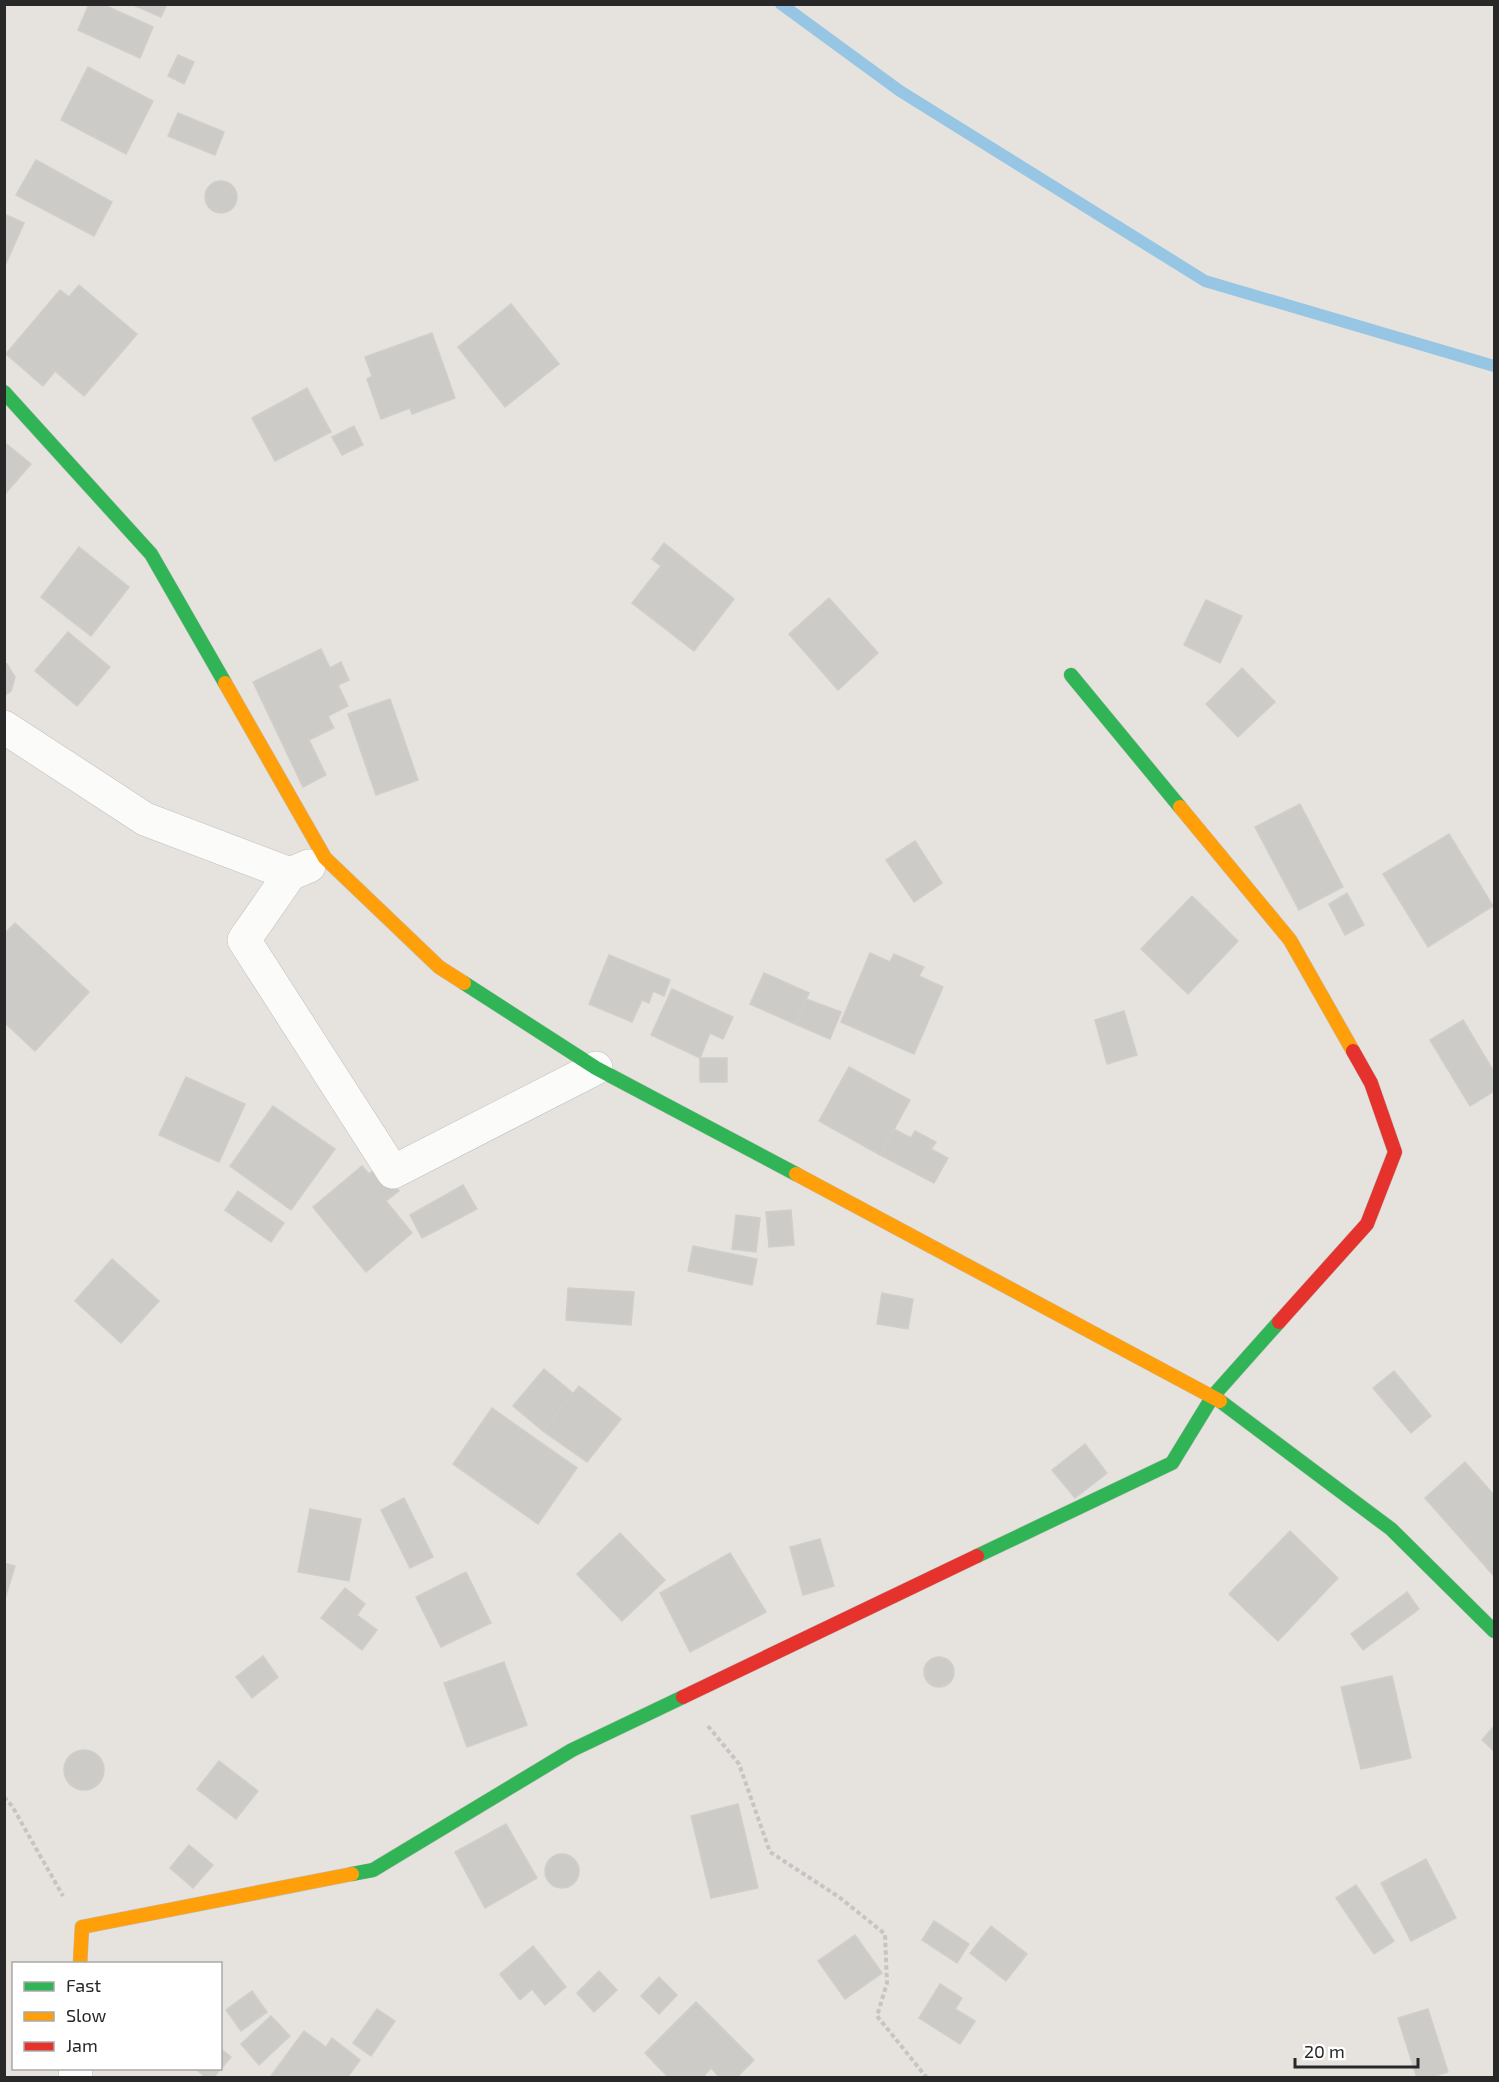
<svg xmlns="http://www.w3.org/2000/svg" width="1499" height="2082" font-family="'Exo 2',sans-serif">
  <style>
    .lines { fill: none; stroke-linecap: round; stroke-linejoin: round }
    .stream { stroke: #96c6e3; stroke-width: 12 }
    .building { fill: #cdcbc7; stroke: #d1ceca; stroke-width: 1.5 }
    .street-casing { stroke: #c0bfbf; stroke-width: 34 }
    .fast-casing { stroke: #c0bfbf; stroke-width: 15 }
    .slow-casing { stroke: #c0bfbf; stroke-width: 15 }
    .jam-casing { stroke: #c0bfbf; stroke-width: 15 }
    .path { stroke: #c6c5c5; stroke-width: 4; stroke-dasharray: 4.5 3; stroke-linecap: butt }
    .street { stroke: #fbfbfa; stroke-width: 33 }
    .fast { stroke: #30b455; stroke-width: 14 }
    .slow { stroke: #ff9f0a; stroke-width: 14 }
    .jam { stroke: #e5322d; stroke-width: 14 }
  </style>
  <rect width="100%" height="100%" fill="#e6e3de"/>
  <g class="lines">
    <polyline class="stream" points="781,4 900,91 1205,281 1494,366"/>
  </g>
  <g class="building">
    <polygon points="89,4 102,4 153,27 140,58 78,30"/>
    <polygon points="131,4 167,4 161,17"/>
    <polygon points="178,55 194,62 184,84 168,76"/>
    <polygon points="88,67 153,101 126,154 61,120"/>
    <polygon points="178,113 224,132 215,155 168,136"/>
    <polygon points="36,160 112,202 94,236 16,195"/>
    <circle cx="221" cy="197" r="16"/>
    <polygon points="4,214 24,223 4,268"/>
    <polygon points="79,285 137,334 84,396 55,371 43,386 6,354 60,290 69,297"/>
    <polygon points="511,304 559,364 505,407 458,347"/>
    <polygon points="432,333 455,398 412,414 410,408 381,419 367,379 372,376 365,357"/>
    <polygon points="307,388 331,432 275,461 252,418"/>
    <polygon points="354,426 363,445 342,455 332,437"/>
    <polygon points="4,442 31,464 4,495"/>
    <polygon points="664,543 734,599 694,651 632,603 661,566 652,559"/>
    <polygon points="79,547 129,587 91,636 41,597"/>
    <polygon points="829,598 878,653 838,690 789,634"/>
    <polygon points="1206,600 1242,616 1220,663 1184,645"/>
    <polygon points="68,632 110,667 77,706 35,671"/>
    <polygon points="321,649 330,668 341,662 349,680 338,685 348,706 328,716 334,728 309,740 326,775 303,787 253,682"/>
    <polygon points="4,663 7,664 15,677 11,691 4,696"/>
    <polygon points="1242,668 1275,702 1238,737 1206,704"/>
    <polygon points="390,699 418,780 376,795 348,714"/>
    <polygon points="1300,804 1343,887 1299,910 1255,827"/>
    <polygon points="1449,834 1493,906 1428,947 1383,874"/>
    <polygon points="915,841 942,883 914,902 886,860"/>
    <polygon points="1347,893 1364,925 1345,935 1329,904"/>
    <polygon points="1192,896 1238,941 1188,994 1141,949"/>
    <polygon points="15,923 89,992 35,1051 4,1022 4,934"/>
    <polygon points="870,953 890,962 894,954 924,967 919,976 943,987 914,1054 841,1022"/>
    <polygon points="609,955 670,980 664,996 653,991 649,1003 642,1000 632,1022 589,1004"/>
    <polygon points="764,973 809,993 795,1024 750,1004"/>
    <polygon points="672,989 733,1017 723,1039 710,1033 700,1058 651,1035"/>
    <polygon points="806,999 841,1012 830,1039 795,1024"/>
    <polygon points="1124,1011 1137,1055 1107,1064 1095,1020"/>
    <polygon points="1463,1020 1494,1072 1494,1091 1470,1106 1430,1040"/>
    <rect x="700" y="1058" width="27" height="24"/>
    <polygon points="849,1067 910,1100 880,1155 819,1121"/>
    <polygon points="186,1077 245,1104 219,1162 159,1135"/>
    <polygon points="273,1106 335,1149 291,1210 230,1166"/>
    <polygon points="894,1129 911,1138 915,1131 936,1142 931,1149 948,1158 934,1183 880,1155"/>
    <polygon points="362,1166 369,1174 378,1166 399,1191 386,1201 412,1233 366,1272 313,1207"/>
    <polygon points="463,1185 477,1209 422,1238 410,1215"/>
    <polygon points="238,1191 284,1223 271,1242 225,1210"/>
    <polygon points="791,1210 794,1245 769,1247 766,1212"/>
    <polygon points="736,1215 760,1218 756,1252 732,1249"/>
    <polygon points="693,1246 757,1259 752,1285 688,1271"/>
    <polygon points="112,1259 159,1301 121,1343 75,1301"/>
    <polygon points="568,1288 634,1292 631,1325 566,1320"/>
    <polygon points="882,1293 913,1299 908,1329 877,1324"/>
    <polygon points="544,1369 574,1394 543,1431 513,1406"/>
    <polygon points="1394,1371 1431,1416 1411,1433 1373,1388"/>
    <polygon points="579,1386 621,1419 587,1462 543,1431"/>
    <polygon points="492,1408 577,1468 538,1524 453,1464"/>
    <polygon points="1085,1444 1107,1473 1075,1498 1052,1470"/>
    <polygon points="1465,1462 1494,1495 1494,1576 1425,1498"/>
    <polygon points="404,1498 433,1557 410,1568 381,1510"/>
    <polygon points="310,1509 361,1519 349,1581 298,1572"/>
    <polygon points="1290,1531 1338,1578 1278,1641 1229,1594"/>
    <polygon points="620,1533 665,1580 622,1621 577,1574"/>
    <polygon points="820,1539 834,1586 803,1595 790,1547"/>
    <polygon points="730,1553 766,1612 690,1652 660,1593"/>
    <polygon points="4,1563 15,1566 4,1602"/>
    <polygon points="466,1572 491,1623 441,1647 416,1597"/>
    <polygon points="345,1588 365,1604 357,1615 377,1630 362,1650 321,1618"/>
    <polygon points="1407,1592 1419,1609 1363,1650 1351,1634"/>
    <polygon points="263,1656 278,1677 252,1698 236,1677"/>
    <circle cx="939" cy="1672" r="15"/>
    <polygon points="504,1662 527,1725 467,1747 444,1683"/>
    <polygon points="1392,1676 1411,1758 1361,1769 1341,1687"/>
    <polygon points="1494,1726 1494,1751 1482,1740"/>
    <circle cx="84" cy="1770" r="20"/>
    <polygon points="219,1761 258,1791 236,1819 197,1789"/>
    <polygon points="738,1804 758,1888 711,1898 691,1816"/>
    <polygon points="506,1824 537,1878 485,1908 455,1852"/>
    <polygon points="189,1845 213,1865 193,1888 170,1868"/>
    <circle cx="562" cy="1871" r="17"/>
    <polygon points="1426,1859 1456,1918 1411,1941 1381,1883"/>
    <polygon points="1356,1885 1394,1941 1374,1954 1336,1898"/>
    <polygon points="934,1921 969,1944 957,1963 922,1940"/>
    <polygon points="991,1926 1027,1954 1006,1981 970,1953"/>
    <polygon points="855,1935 882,1973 845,1999 818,1961"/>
    <polygon points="533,1946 566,1987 545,2005 532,1989 520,2000 500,1974"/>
    <polygon points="599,1971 617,1990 594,2012 577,1993"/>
    <polygon points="659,1977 677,1995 659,2014 641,1996"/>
    <polygon points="940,1984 962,1998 955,2009 975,2021 960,2044 919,2018"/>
    <polygon points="252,1991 267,2012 241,2031 226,2010"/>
    <polygon points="696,2002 754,2060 736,2078 720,2078 711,2068 702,2078 669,2078 645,2053"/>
    <polygon points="377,2009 395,2021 371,2056 353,2043"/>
    <polygon points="1428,2009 1448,2072 1429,2078 1417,2078 1398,2018"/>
    <polygon points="271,2016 290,2036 259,2065 241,2044"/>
    <polygon points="304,2031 326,2047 332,2038 360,2060 347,2078 271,2076"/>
    <polygon points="220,2048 231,2057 213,2078 206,2078 195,2068 220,2068"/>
  </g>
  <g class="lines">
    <defs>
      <g id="street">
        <polyline points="4,727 145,819 290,874 309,866"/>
        <polyline points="290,874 244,940 393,1172 596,1068"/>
        <polyline points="75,2078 76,2068"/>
      </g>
      <g id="fast">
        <polyline points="4,392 151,554 225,683"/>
        <polyline points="1071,675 1180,807"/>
        <polyline points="464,983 596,1068 796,1174"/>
        <polyline points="1220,1401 1391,1529 1494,1631"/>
        <polyline points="977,1556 1172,1463 1213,1396 1279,1322"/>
        <polyline points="352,1874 373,1870 572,1750 683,1697"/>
      </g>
      <g id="slow">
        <polyline points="225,683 325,858 439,967 464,983"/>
        <polyline points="1180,807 1290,940 1353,1051"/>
        <polyline points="796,1174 1220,1401"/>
        <polyline points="80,1964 82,1927 352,1874"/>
      </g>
      <g id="jam">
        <polyline points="1279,1322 1367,1224 1395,1152 1371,1083 1353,1051"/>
        <polyline points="683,1697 977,1556"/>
      </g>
    </defs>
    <use href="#street" class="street-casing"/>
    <use href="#fast" class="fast-casing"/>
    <use href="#slow" class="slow-casing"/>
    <use href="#jam" class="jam-casing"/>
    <g class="path">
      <polyline points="708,1726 739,1764 770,1852 839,1897 885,1934 887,1983 877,2016 927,2078"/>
      <polyline points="4,1797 12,1806 63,1896"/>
    </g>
    <use href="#street" class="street"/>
    <use href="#fast" class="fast"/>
    <use href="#slow" class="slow"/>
    <use href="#jam" class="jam"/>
  </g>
  <rect width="1499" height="2082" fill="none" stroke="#282828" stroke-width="12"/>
  <rect x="12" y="1962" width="210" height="108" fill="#ffffff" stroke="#a9a9a9" stroke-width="1.5"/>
  <rect x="24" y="1982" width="30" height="9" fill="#30b455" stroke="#a9a9a9" stroke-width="1.5"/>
  <text x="66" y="1992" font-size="18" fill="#282828">Fast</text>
  <rect x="24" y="2012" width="30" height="9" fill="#ff9f0a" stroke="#a9a9a9" stroke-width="1.5"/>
  <text x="66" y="2022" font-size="18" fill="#282828">Slow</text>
  <rect x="24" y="2042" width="30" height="9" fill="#e5322d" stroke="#a9a9a9" stroke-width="1.5"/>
  <text x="66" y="2052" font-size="18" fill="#282828">Jam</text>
  <path d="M1295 2058v9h123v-9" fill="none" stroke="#282828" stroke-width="3"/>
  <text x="1304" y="2058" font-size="18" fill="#282828" stroke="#ffffff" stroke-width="4.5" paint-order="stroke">20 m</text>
</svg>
